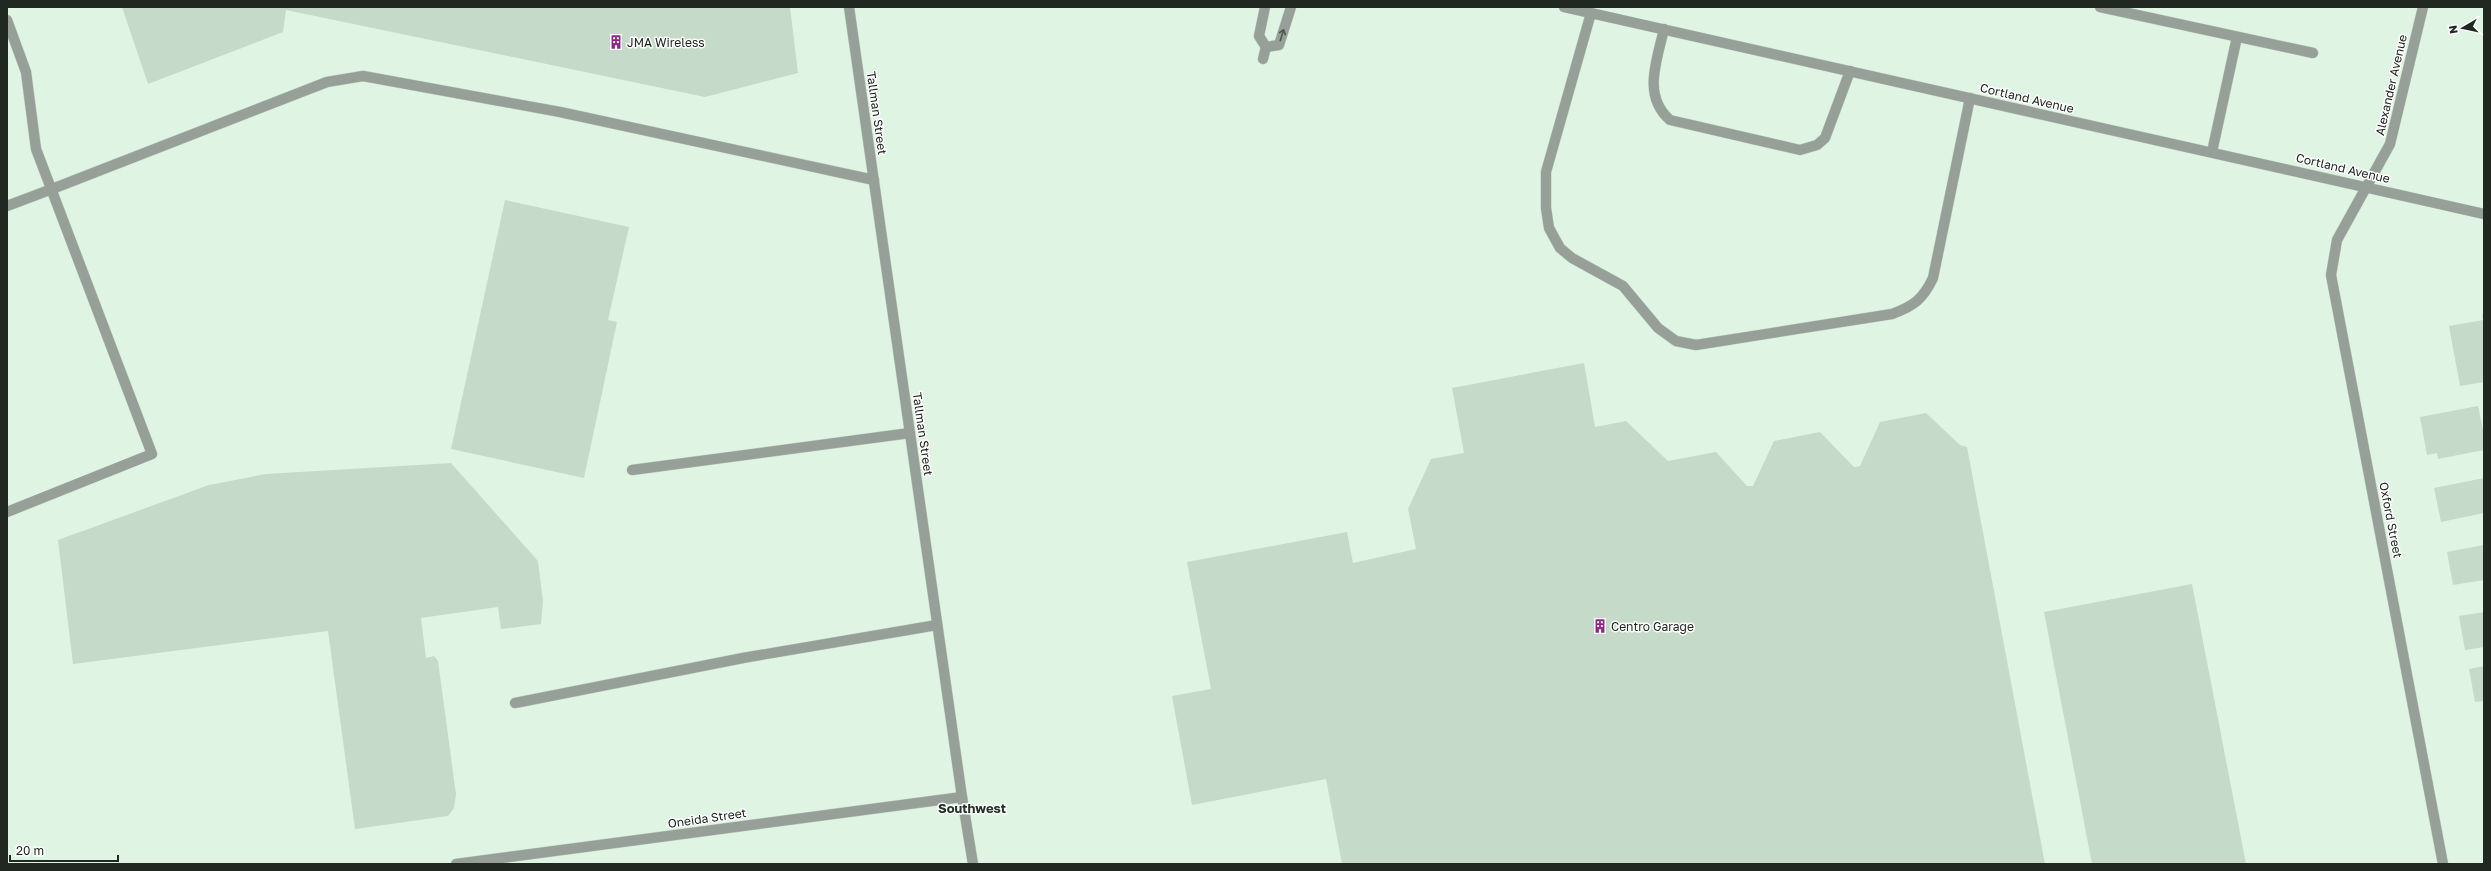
<svg xmlns="http://www.w3.org/2000/svg" width="2491" height="871" font-family="'Golos Text',sans-serif">
  <style>
    .building { fill: #c6daca }
    .lines { fill: none; stroke-linecap: round; stroke-linejoin: round }
    .service-casing { stroke: #bdcfc0; stroke-width: 11 }
    .pedestrian-casing { stroke: #bdcfc0; stroke-width: 11 }
    .minor-casing { stroke: #bdcfc0; stroke-width: 11 }
    .tertiary-casing { stroke: #bdcfc0; stroke-width: 11 }
    .service { stroke: #969f98; stroke-width: 10 }
    .pedestrian { stroke: #969f98; stroke-width: 10 }
    .minor { stroke: #969f98; stroke-width: 10 }
    .tertiary { stroke: #969f98; stroke-width: 10 }
    .oneway { stroke: #505851 }
    .labels { text-anchor: middle; dominant-baseline: central; stroke-width: 3; stroke-linejoin: round; paint-order: stroke }
    .poi-label { font-size: 12px; fill: #212822; stroke: #fff; text-anchor: start }
    .street-label { font-size: 12px; fill: #212822; stroke: #fff }
    .neighbourhood-label { font-size: 13px; font-weight: bold; fill: #243427; stroke: #fff }
  </style>
  <rect width="100%" height="100%" fill="#dff4e3"/>
  <g class="building">
    <polygon points="122,7 790,7 798,73 705,97 286,10 283,32 148,84"/>
    <polygon points="505,200 629,227 608,320 617,322 584,478 451,449"/>
    <polygon points="2484,314 2484,382 2460,386 2449,326 2483,320 2482,315"/>
    <polygon points="1584,363 1595,427 1626,421 1668,461 1716,452 1747,486 1753,486 1774,441 1820,432 1854,467 1860,466 1880,422 1926,413 1960,445 1967,447 2045,864 1342,864 1326,779 1192,805 1172,696 1211,689 1187,562 1347,532 1353,563 1416,549 1408,509 1431,459 1464,453 1452,388"/>
    <polygon points="2478,406 2484,434 2484,450 2438,459 2437,453 2427,455 2420,417"/>
    <polygon points="451,463 538,561 543,601 541,624 501,629 498,607 421,618 426,658 434,656 438,661 456,794 454,808 448,816 355,829 328,631 73,664 58,540 209,485 266,474"/>
    <polygon points="2484,478 2484,513 2441,522 2434,488"/>
    <polygon points="2484,545 2484,580 2453,585 2447,552"/>
    <polygon points="2192,584 2246,864 2092,864 2044,612"/>
    <polygon points="2484,612 2484,647 2465,650 2459,616"/>
    <polygon points="2484,666 2484,701 2475,702 2469,669"/>
  </g>
  <g class="lines">
    <defs>
      <g id="service">
        <polyline points="1265,7 1259,36 1266,47 1279,45 1291,7"/>
        <polyline points="2100,7 2313,53"/>
        <path d="M1591 13 1546 172V208L1549 228 1560 248 1572 258 1623 286 1658 328 1676 341 1696 345 1892 314C1914 306 1923 299 1933 278L1970 98"/>
        <polyline points="7,20 26,72 36,149 152,454 7,512"/>
        <path d="M1664 29C1657 60 1642 96 1670 120L1800 150 1817 145 1825 138 1850 71"/>
        <polyline points="1263,59 1266,47"/>
        <polyline points="2212,152 2237,37"/>
        <polyline points="632,470 910,433"/>
        <polyline points="515,703 743,658 937,625"/>
      </g>
      <polyline id="pedestrian" points="52,189 327,82 363,76 560,112 874,180"/>
      <g id="minor">
        <polyline points="849,7 962,797 973,864"/>
        <polyline points="2423,7 2390,144 2337,240 2331,275 2443,864"/>
        <polyline points="7,206 52,189"/>
        <polyline points="456,864 962,797"/>
      </g>
      <polyline id="tertiary" points="1564,7 2484,214"/>
    </defs>
    <use href="#service" class="service-casing"/>
    <use href="#pedestrian" class="pedestrian-casing"/>
    <use href="#minor" class="minor-casing"/>
    <use href="#tertiary" class="tertiary-casing"/>
    <use href="#service" class="service"/>
    <use href="#pedestrian" class="pedestrian"/>
    <use href="#minor" class="minor"/>
    <use href="#tertiary" class="tertiary"/>
  </g>
  <defs><path id="oneway-shaft" d="M-6 0H5M1.5-3L5.5 0L1.5 3" fill="none" stroke-width="1.6" stroke-linecap="round" stroke-linejoin="round"/></defs>
  <use class="oneway" href="#oneway-shaft" transform="translate(1282 35) rotate(-73)"/>
  <defs>
    <symbol id="building-bare" viewBox="-9 -9 18 18"><path d="M-4-6H4V6H1V3H-1V6H-4ZM-2.5-4.3h1.7v1.8h-1.7ZM.8-4.3h1.7v1.8H.8ZM-2.5-1h1.7V.8h-1.7ZM.8-1h1.7V.8H.8Z" fill="#92278b" stroke="#fff" stroke-width="2.5" paint-order="stroke"/></symbol>
  </defs>
  <g fill-rule="evenodd">
    <use href="#building-bare" x="606" y="32" width="20" height="20"/>
    <use href="#building-bare" x="1590" y="616" width="20" height="20"/>
  </g>
  <g class="labels">
    <g class="poi-label">
      <text x="627" y="42">JMA Wireless</text>
      <text x="1611" y="626">Centro Garage</text>
    </g>
    <g class="street-label">
      <text transform="translate(2391 85) rotate(-77)">Alexander Avenue</text>
      <text transform="translate(2027 98) rotate(13)">Cortland Avenue</text>
      <text transform="translate(877 113) rotate(82)">Tallman Street</text>
      <text transform="translate(2343 168) rotate(13)">Cortland Avenue</text>
      <text transform="translate(923 434) rotate(82)">Tallman Street</text>
      <text transform="translate(2391 520) rotate(79)">Oxford Street</text>
      <text transform="translate(707 818) rotate(-8)">Oneida Street</text>
    </g>
    <g class="neighbourhood-label">
      <text x="972" y="808">Southwest</text>
    </g>
  </g>
  <rect width="2491" height="871" fill="none" stroke="#212822" stroke-width="16"/>
  <g transform="translate(2463 28) rotate(261)" stroke="#ffffff" stroke-width="3" paint-order="stroke">
  <path d="M0-3L7 15L0 10L-7 15Z" fill="#212822"/>
  <text y="-6" font-size="11" font-weight="bold" text-anchor="middle" fill="#212822">N</text>
  </g>
  <path d="M10 855v6h108v-6" fill="none" stroke="#212822" stroke-width="2"/>
  <text x="16" y="855" font-size="12" fill="#212822" stroke="#ffffff" stroke-width="3" paint-order="stroke">20 m</text>
</svg>
